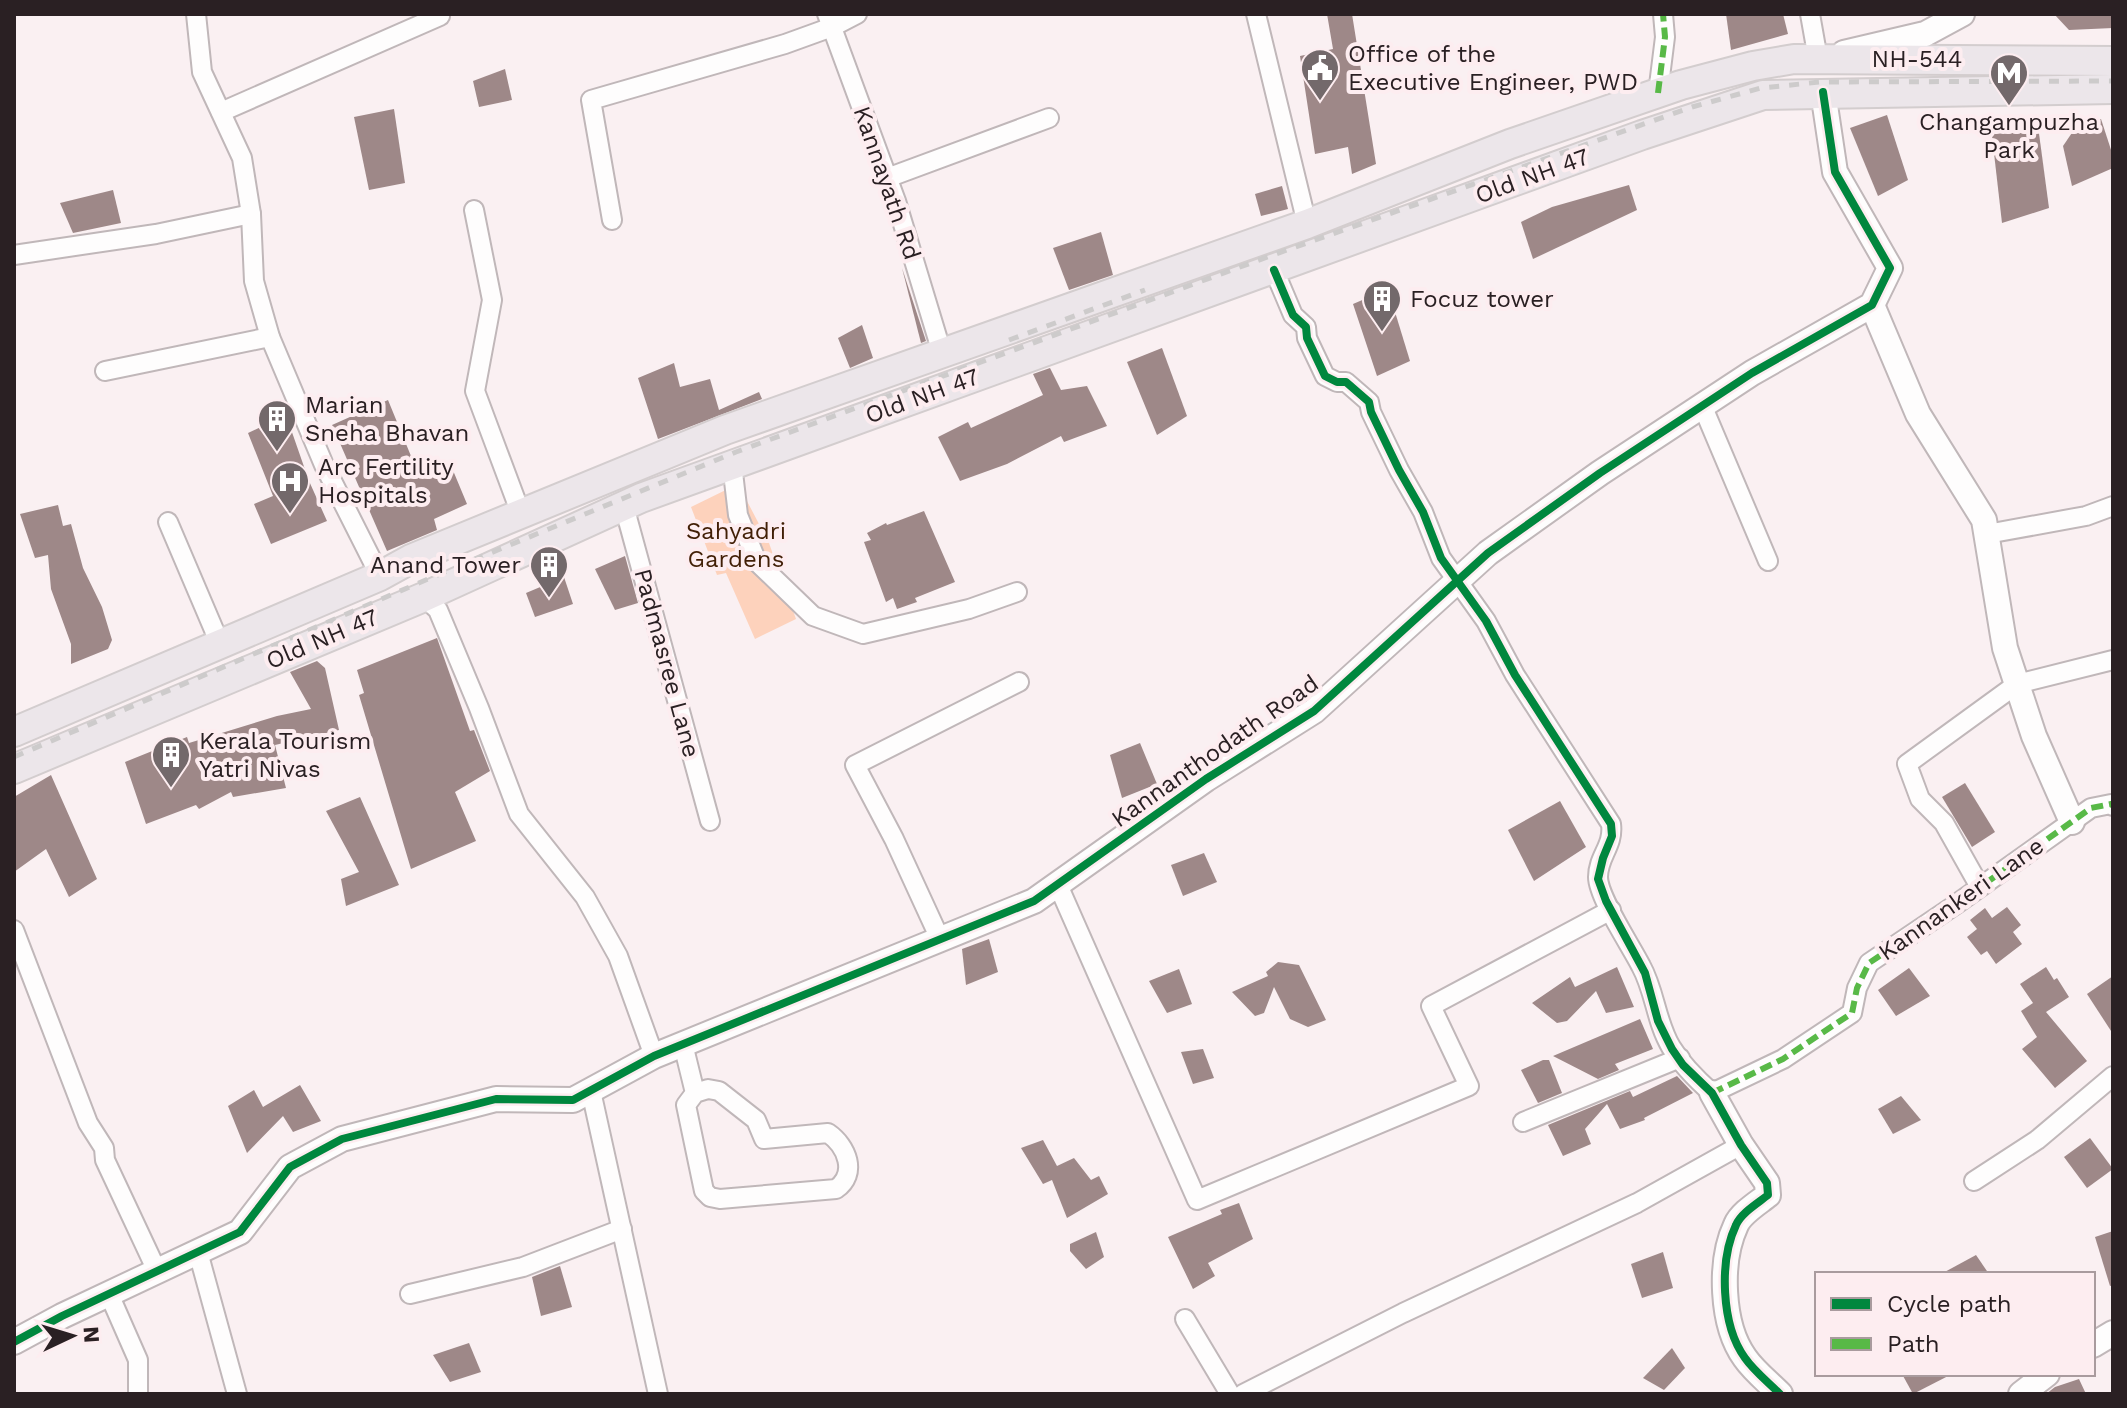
<svg xmlns="http://www.w3.org/2000/svg" width="2127" height="1408" font-family="'Work Sans',sans-serif">
  <style>
    .green { fill: #fdd2bc }
    .building { fill: #9e8888 }
    .lines { fill: none; stroke-linecap: round; stroke-linejoin: round }
    .street-casing { stroke: #c0b7b9; stroke-width: 22 }
    .secondary-casing { stroke: #c0b7b9; stroke-width: 28 }
    .primary-casing { stroke: #d3cdce; stroke-width: 32 }
    .street { stroke: #fefdfd; stroke-width: 18 }
    .secondary { stroke: #fefdfd; stroke-width: 24 }
    .primary { stroke: #ece6ea; stroke-width: 28 }
    .rail { stroke: #cdcbcb; stroke-width: 5; stroke-dasharray: 10 10; stroke-linecap: butt }
    .quiet { stroke: #58b947; stroke-width: 6; stroke-dasharray: 12 6; stroke-linecap: butt }
    .cycleway-casing { stroke: #fdedf0; stroke-width: 13 }
    .cycleway { stroke: #00873e; stroke-width: 8 }
    .labels { text-anchor: middle; dominant-baseline: central; stroke-width: 8; stroke-linejoin: round; paint-order: stroke }
    .poi-label { font-size: 24px; fill: #2a2023; stroke: #fdedf0; text-anchor: start }
    .street-label { font-size: 24px; fill: #2a2023; stroke: #fdedf0 }
    .park-label { font-size: 24px; fill: #411f06; stroke: #fdedf0 }
  </style>
  <rect width="100%" height="100%" fill="#faf0f2"/>
  <polygon class="green" points="738,484 769,543 796,619 755,639 726,573 717,575 691,507"/>
  <g class="building">
    <polygon points="1327,14 1352,14 1376,164 1352,174 1348,147 1315,154 1300,56 1333,49"/>
    <polygon points="1726,14 1783,14 1788,34 1731,50"/>
    <polygon points="2054,14 2113,14 2113,28 2069,30"/>
    <polygon points="505,69 512,100 479,107 473,81"/>
    <polygon points="394,109 405,183 369,190 354,117"/>
    <polygon points="1887,115 1908,180 1878,196 1850,128"/>
    <polygon points="2101,119 2113,156 2113,168 2072,186 2063,146 2078,124"/>
    <polygon points="2038,126 2049,208 2002,223 1991,127"/>
    <polygon points="1629,185 1637,210 1533,259 1521,222 1552,207"/>
    <polygon points="1282,186 1288,209 1261,216 1255,194"/>
    <polygon points="113,190 121,223 73,233 60,203"/>
    <polygon points="1101,232 1113,275 1069,290 1053,248"/>
    <polygon points="902,268 926,341 921,343"/>
    <polygon points="1388,289 1410,361 1377,376 1353,304"/>
    <polygon points="862,325 873,358 850,368 838,338"/>
    <polygon points="1162,348 1187,416 1157,435 1127,362"/>
    <polygon points="674,363 680,387 710,379 719,410 759,392 762,399 658,439 638,378"/>
    <polygon points="1050,368 1061,390 1087,386 1107,426 1064,442 1061,436 1007,464 960,481 938,437 968,422 971,428 1043,395 1033,374"/>
    <polygon points="388,400 420,478 452,468 467,504 434,519 437,530 387,551 332,425"/>
    <polygon points="286,415 309,481 327,521 271,544 254,504 273,496 248,433"/>
    <polygon points="58,505 63,526 71,524 83,568 102,607 112,640 108,649 71,664 71,644 51,589 48,555 35,558 20,514"/>
    <polygon points="924,511 955,582 915,598 917,602 897,609 893,598 886,602 864,542 871,540 867,533 886,523 887,525"/>
    <polygon points="625,556 638,603 615,610 595,569"/>
    <polygon points="564,577 573,604 535,617 526,593"/>
    <polygon points="437,638 470,731 474,730 490,771 455,792 476,841 411,869 359,695 364,693 357,670"/>
    <polygon points="317,661 325,668 339,730 275,745 286,788 233,797 231,792 199,809 196,805 146,824 125,762 187,737 189,743 277,716 311,709 290,672"/>
    <polygon points="1140,743 1157,784 1122,798 1110,755"/>
    <polygon points="51,775 97,879 69,897 46,849 14,872 14,797"/>
    <polygon points="1965,783 1995,832 1972,847 1942,797"/>
    <polygon points="360,797 399,885 346,906 341,879 359,872 326,811"/>
    <polygon points="1560,801 1586,847 1534,881 1508,830"/>
    <polygon points="1204,853 1217,882 1183,896 1171,865"/>
    <polygon points="2007,907 2021,925 2013,932 2022,944 1996,964 1987,951 1981,955 1967,937 1977,929 1970,920 1985,908 1992,918"/>
    <polygon points="989,939 998,972 966,985 962,949"/>
    <polygon points="1278,962 1299,965 1326,1020 1308,1027 1290,1019 1274,987 1264,1013 1255,1016 1232,992 1268,976 1266,972"/>
    <polygon points="1617,967 1634,1007 1606,1013 1596,991 1567,1021 1557,1023 1532,1003 1570,977 1575,987"/>
    <polygon points="2046,967 2054,980 2057,978 2069,997 2046,1012 2087,1061 2055,1088 2022,1049 2037,1037 2021,1011 2033,1003 2020,984"/>
    <polygon points="1909,968 1930,996 1896,1016 1878,990"/>
    <polygon points="1179,969 1192,1004 1167,1013 1149,981"/>
    <polygon points="2113,976 2113,1034 2087,994"/>
    <polygon points="1640,1019 1653,1049 1615,1064 1619,1070 1598,1079 1553,1056"/>
    <polygon points="1203,1049 1214,1078 1193,1084 1181,1052"/>
    <polygon points="1543,1060 1549,1060 1562,1093 1538,1103 1521,1070"/>
    <polygon points="1677,1076 1693,1093 1644,1118 1645,1120 1620,1129 1607,1104 1585,1129 1591,1144 1563,1156 1548,1125 1630,1091 1633,1097"/>
    <polygon points="300,1085 321,1121 293,1132 283,1116 247,1153 228,1106 254,1090 263,1107"/>
    <polygon points="1901,1096 1921,1120 1893,1134 1878,1109"/>
    <polygon points="2090,1138 2113,1169 2087,1188 2064,1157"/>
    <polygon points="1043,1140 1057,1166 1074,1158 1091,1180 1099,1176 1108,1194 1067,1218 1052,1180 1043,1184 1021,1148"/>
    <polygon points="1239,1203 1253,1239 1208,1263 1215,1276 1193,1289 1168,1237 1222,1214 1220,1210"/>
    <polygon points="2113,1231 2113,1285 2110,1286 2095,1237"/>
    <polygon points="1096,1232 1104,1257 1086,1269 1070,1251 1070,1244"/>
    <polygon points="1663,1252 1673,1288 1642,1298 1631,1264"/>
    <polygon points="1976,1255 1989,1274 1941,1274"/>
    <polygon points="560,1266 572,1307 541,1316 532,1277"/>
    <polygon points="469,1343 481,1372 450,1382 433,1355"/>
    <polygon points="1672,1348 1685,1368 1664,1390 1643,1378"/>
    <polygon points="1902,1374 1952,1374 1913,1394"/>
    <polygon points="2079,1379 2086,1394 2046,1394 2055,1387"/>
  </g>
  <g class="lines">
    <defs>
      <g id="street">
        <polyline points="196,14 202,72 242,158 251,214 254,281 270,337 324,465 380,576"/>
        <polyline points="827,14 896,201 942,353"/>
        <polyline points="1256,14 1307,224"/>
        <polyline points="1810,14 1818,59"/>
        <polyline points="1658,93 1665,37 1663,14"/>
        <polyline points="221,112 440,16 439,14"/>
        <polyline points="887,178 1049,118"/>
        <polyline points="474,210 492,300 475,391 521,514"/>
        <polyline points="612,220 591,100 785,44 832,27 857,14"/>
        <polyline points="14,255 156,234 251,214"/>
        <path d="M1274 270 1293 315 1306 327 1307 338 1325 376 1337 382H1346L1369 402 1371 412 1399 470 1423 512 1441 558 1486 621 1515 675 1611 824C1614 846 1598 856 1598 877 1598 897 1631 946 1641 966 1655 991 1656 1022 1671 1047 1682 1065 1696 1079 1712 1093L1783 1059 1852 1013 1857 988 1869 963 1955 905 2091 808 2111 804 2113 806"/>
        <polyline points="105,371 270,337"/>
        <polyline points="1702,405 1768,561"/>
        <polyline points="732,464 738,515 757,562 813,616 863,634 969,609 1017,592"/>
        <polyline points="624,506 710,821"/>
        <polyline points="168,522 220,644"/>
        <polyline points="1987,534 2086,516 2113,506"/>
        <polyline points="424,597 438,610 479,708 519,814 585,897 618,956 654,1056"/>
        <polyline points="1058,885 1197,1200 1469,1086 1431,1006 1611,910"/>
        <polyline points="1980,887 1944,823 1920,799 1907,764 2017,684 2113,660"/>
        <polyline points="14,930 88,1123 104,1148 105,1160 157,1271"/>
        <polyline points="940,939 894,839 855,765 1019,682"/>
        <path d="M683 1044 695 1093 686 1105 704 1191 710 1197 720 1199 836 1189C858 1174 847 1146 828 1133L764 1139 756 1120 719 1091 708 1089 695 1093"/>
        <polyline points="591,1091 658,1394"/>
        <polyline points="1523,1122 1680,1058"/>
        <polyline points="1974,1181 2037,1140 2113,1076"/>
        <polyline points="198,1252 237,1394"/>
        <polyline points="109,1294 138,1360 138,1394"/>
        <polyline points="410,1294 523,1267 622,1229"/>
        <polyline points="1185,1319 1230,1394"/>
        <polyline points="1243,1394 1403,1313 1637,1203 1741,1145"/>
      </g>
      <g id="secondary">
        <polyline points="1844,53 1925,34 1962,14"/>
        <polyline points="1872,305 1918,414 1984,520 2005,648 2034,736 2072,822"/>
        <path d="M1712 1093 1741 1145 1767 1183 1768 1195C1758 1203 1741 1213 1736 1225 1719 1261 1721 1325 1745 1358 1754 1371 1768 1382 1780 1394"/>
        <polyline points="14,1342 62,1316 240,1232 290,1167 342,1139 496,1099 573,1100 654,1056 1034,901 1206,779 1314,711 1488,553 1600,473 1752,373 1872,305 1890,268 1835,172 1823,92"/>
        <polyline points="2093,1345 2113,1333"/>
        <polyline points="2021,1394 2047,1374"/>
      </g>
      <g id="primary">
        <polyline points="14,732 380,576 411,559 725,430 1307,224 1510,144 1681,85 1753,66 1794,59 2113,61"/>
        <polyline points="14,769 424,597 641,498 1642,135 1763,95 2113,89"/>
      </g>
    </defs>
    <use href="#street" class="street-casing"/>
    <use href="#secondary" class="secondary-casing"/>
    <use href="#primary" class="primary-casing"/>
    <use href="#street" class="street"/>
    <use href="#secondary" class="secondary"/>
    <use href="#primary" class="primary"/>
    <g class="rail">
      <polyline points="1009,340 1145,290"/>
      <polyline points="14,757 449,570 736,452 1270,256 1692,107 1761,88 1820,82 2113,81"/>
    </g>
    <g class="quiet">
      <polyline points="1658,93 1665,37 1663,14"/>
      <polyline points="1712,1093 1783,1059 1852,1013 1857,988 1869,963 1955,905 2091,808 2111,804 2113,806"/>
    </g>
    <defs>
      <g id="cycleway">
        <path d="M1274 270 1293 315 1306 327 1307 338 1325 376 1337 382H1346L1369 402 1371 412 1399 470 1423 512 1441 558 1486 621 1515 675 1611 824 1612 836 1603 858 1598 879 1606 901 1645 973 1658 1021 1672 1049 1683 1065 1712 1093 1741 1145 1767 1183 1768 1195C1758 1203 1741 1213 1736 1225 1719 1261 1721 1325 1745 1358 1754 1371 1768 1382 1780 1394"/>
        <polyline points="14,1342 62,1316 240,1232 290,1167 342,1139 496,1099 573,1100 654,1056 1034,901 1206,779 1314,711 1488,553 1600,473 1752,373 1872,305 1890,268 1835,172 1823,92"/>
      </g>
    </defs>
    <use href="#cycleway" class="cycleway-casing"/>
    <use href="#cycleway" class="cycleway"/>
  </g>
  <defs>
    <symbol id="civic-pin" viewBox="-11 -11 22 30"><path d="M0 17L-7.5 6A9.5 9.5 0 1 1 7.5 6Z" fill="#73696b" stroke="#fdedf0"/><path d="M-.6-6.5H3V-4.5H.6V-3L4-1V1h2V6H-6V1h2V-1L-.6-3ZM-1.2 2.5V6h2.4V2.5Z" fill="#fff"/></symbol>
    <symbol id="metro-pin" viewBox="-11 -11 22 30"><path d="M0 17L-7.5 6A9.5 9.5 0 1 1 7.5 6Z" fill="#73696b" stroke="#fdedf0"/><path d="M-5.5 5V-5H-3L0 0L3-5H5.5V5H3V-.5L0 4L-3-.5V5Z" fill="#fff"/></symbol>
    <symbol id="building-pin" viewBox="-11 -11 22 30"><path d="M0 17L-7.5 6A9.5 9.5 0 1 1 7.5 6Z" fill="#73696b" stroke="#fdedf0"/><path d="M-4-6H4V6H1V3H-1V6H-4ZM-2.5-4.3h1.7v1.8h-1.7ZM.8-4.3h1.7v1.8H.8ZM-2.5-1h1.7V.8h-1.7ZM.8-1h1.7V.8H.8Z" fill="#fff"/></symbol>
    <symbol id="hospital-pin" viewBox="-11 -11 22 30"><path d="M0 17L-7.5 6A9.5 9.5 0 1 1 7.5 6Z" fill="#73696b" stroke="#fdedf0"/><path d="M-5-5h3v3.5h4V-5h3V5h-3V1.5h-4V5h-3Z" fill="#fff"/></symbol>
  </defs>
  <g fill-rule="evenodd">
    <use href="#civic-pin" x="1298" y="46" width="44" height="60"/>
    <use href="#metro-pin" x="1987" y="51" width="44" height="60"/>
    <use href="#building-pin" x="1360" y="277" width="44" height="60"/>
    <use href="#building-pin" x="255" y="397" width="44" height="60"/>
    <use href="#hospital-pin" x="268" y="459" width="44" height="60"/>
    <use href="#building-pin" x="527" y="543" width="44" height="60"/>
    <use href="#building-pin" x="149" y="733" width="44" height="60"/>
  </g>
  <g class="labels">
    <g class="poi-label">
      <text x="1348" y="54">Office of the<tspan x="1348" dy="28">Executive Engineer, PWD</tspan></text>
      <text x="2009" y="122" text-anchor="middle">Changampuzha<tspan x="2009" dy="28">Park</tspan></text>
      <text x="1410" y="299">Focuz tower</text>
      <text x="305" y="405">Marian<tspan x="305" dy="28">Sneha Bhavan</tspan></text>
      <text x="318" y="467">Arc Fertility<tspan x="318" dy="28">Hospitals</tspan></text>
      <text x="521" y="565" text-anchor="end">Anand Tower</text>
      <text x="199" y="741">Kerala Tourism<tspan x="199" dy="28">Yatri Nivas</tspan></text>
    </g>
    <g class="street-label">
      <text x="1917" y="59">NH-544</text>
      <text transform="translate(1532 176) rotate(-20)">Old NH 47</text>
      <text transform="translate(887 183) rotate(71)">Kannayath Rd</text>
      <text transform="translate(922 396) rotate(-20)">Old NH 47</text>
      <text transform="translate(322 639) rotate(-23)">Old NH 47</text>
      <text transform="translate(667 663) rotate(75)">Padmasree Lane</text>
      <text transform="translate(1215 751) rotate(-35)">Kannanthodath Road</text>
      <text transform="translate(1961 899) rotate(-35)">Kannankeri Lane</text>
    </g>
    <g class="park-label">
      <text x="736" y="531">Sahyadri<tspan x="736" dy="28">Gardens</tspan></text>
    </g>
  </g>
  <rect width="2127" height="1408" fill="none" stroke="#2a2023" stroke-width="32"/>
  <rect x="1815" y="1272" width="280" height="104" fill="#fdedf0" stroke="#a99b9e" stroke-width="2"/>
  <rect x="1831" y="1298" width="40" height="12" fill="#00873e" stroke="#a99b9e" stroke-width="2"/>
  <text x="1887" y="1312" font-size="24" fill="#2a2023">Cycle path</text>
  <rect x="1831" y="1338" width="40" height="12" fill="#58b947" stroke="#a99b9e" stroke-width="2"/>
  <text x="1887" y="1352" font-size="24" fill="#2a2023">Path</text>
  <g transform="translate(72 1336) rotate(86)" stroke="#fdedf0" stroke-width="6" paint-order="stroke">
  <path d="M0-6L14 30L0 20L-14 30Z" fill="#2a2023"/>
  <text y="-12" font-size="22" font-weight="bold" text-anchor="middle" fill="#2a2023">N</text>
  </g>
</svg>
